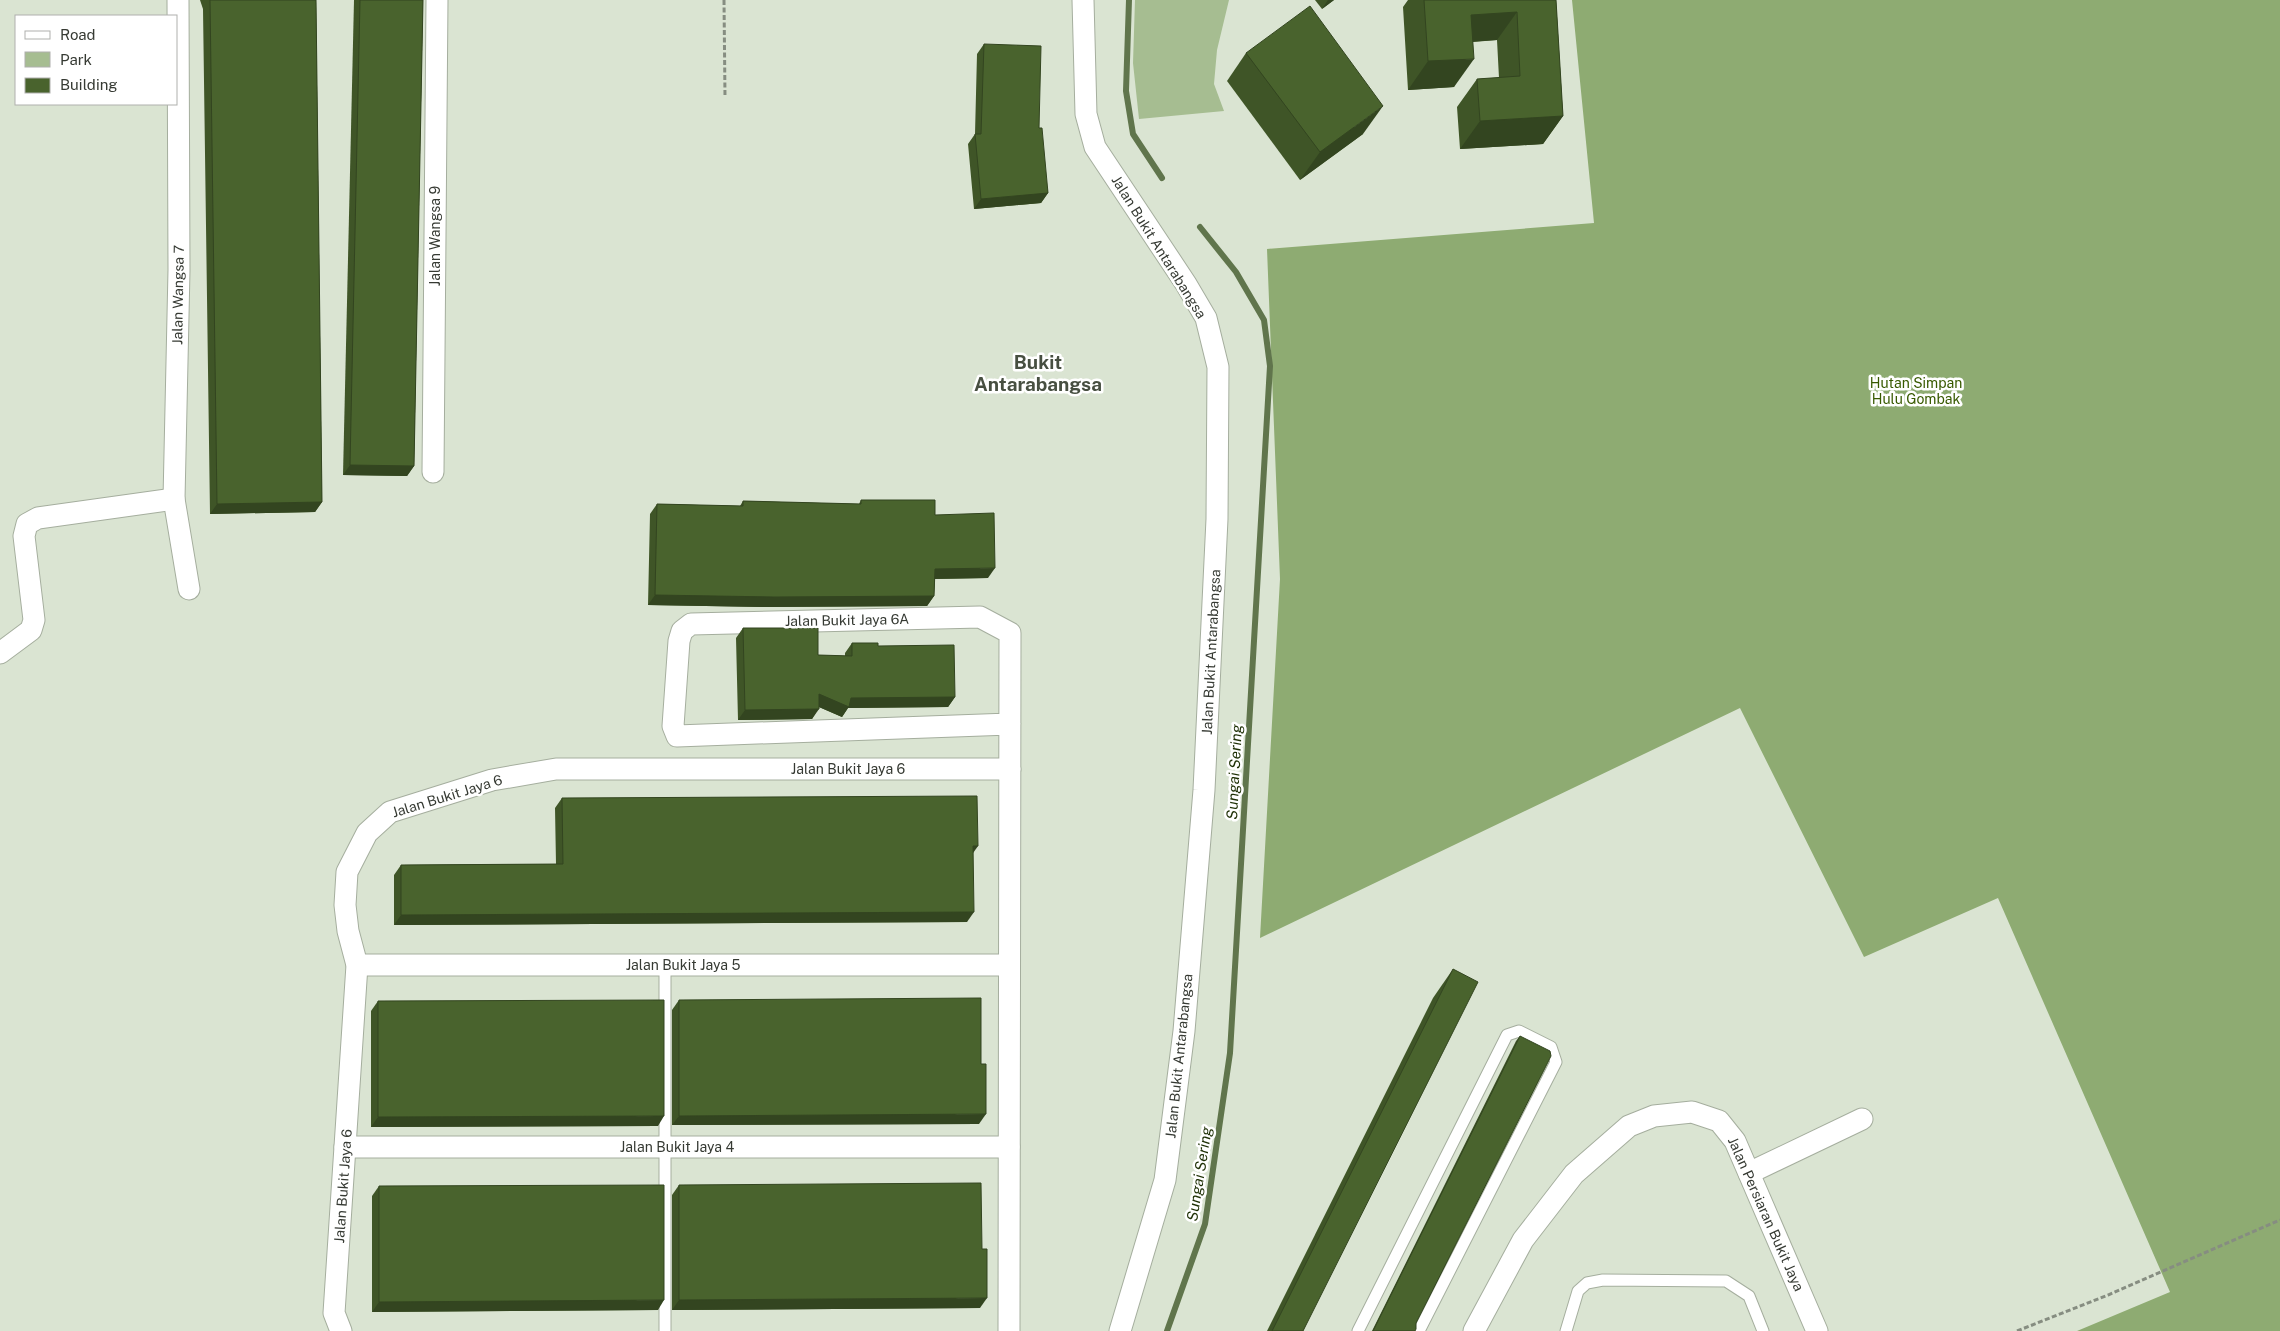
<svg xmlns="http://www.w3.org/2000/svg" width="2280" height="1331" font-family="'Public Sans',sans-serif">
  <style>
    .green { fill: #a6bd91 }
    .forest { fill: #8eab72 }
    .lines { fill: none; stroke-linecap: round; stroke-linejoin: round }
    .stream { stroke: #60754c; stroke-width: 6 }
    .lane-casing { stroke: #a5ae9e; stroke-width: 13 }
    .street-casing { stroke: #a5ae9e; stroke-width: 23 }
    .path { stroke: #868d81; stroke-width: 3; stroke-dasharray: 5 2.5; stroke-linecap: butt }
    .lane { stroke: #fff; stroke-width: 11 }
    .street { stroke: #fff; stroke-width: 21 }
    .wall { fill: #3f5527 }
    .shaded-wall { fill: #334520 }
    .building { fill: #49632d; stroke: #334520 }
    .labels { text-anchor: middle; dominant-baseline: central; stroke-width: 5; stroke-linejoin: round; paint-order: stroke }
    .street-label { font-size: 14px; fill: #363a33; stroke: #fff }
    .park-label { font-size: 14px; fill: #385a00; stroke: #fff }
    .water-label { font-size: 15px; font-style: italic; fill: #1e3005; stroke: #fff }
    .district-label { font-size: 19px; font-weight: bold; fill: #474f41; stroke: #fff }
  </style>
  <rect width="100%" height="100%" fill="#dae4d2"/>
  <polygon class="green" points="1135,0 1229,0 1217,50 1214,84 1224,111 1139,119 1133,63"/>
  <polygon class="forest" points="1572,0 2280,0 2280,1331 2077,1331 2170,1292 1998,898 1864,957 1740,708 1260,938 1280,579 1267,249 1594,223"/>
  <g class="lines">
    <g class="stream">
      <polyline points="1129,0 1126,91 1133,134 1162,178"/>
      <polyline points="1167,1331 1205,1224 1230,1053 1270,366 1264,320 1236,272 1200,227"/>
    </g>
    <defs>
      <g id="lane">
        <polyline points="665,1331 665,965"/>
        <polyline points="1358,1331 1507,1035 1519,1031 1551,1047 1556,1062 1419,1331"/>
        <polyline points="1566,1331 1578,1291 1587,1283 1603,1280 1726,1281 1749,1296 1763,1331"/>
      </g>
      <g id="street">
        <polyline points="178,0 179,270 174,499 189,589"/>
        <polyline points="1083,0 1086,114 1095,147 1186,284 1206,318 1218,367 1217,519 1204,790 1184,1031 1165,1180 1120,1331"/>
        <polyline points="433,472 437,0"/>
        <polyline points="0,653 31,630 34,620 24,536 27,524 38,518 174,499"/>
        <polyline points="357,965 1009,965"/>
        <polyline points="345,1147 1009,1147"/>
        <polyline points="1749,1173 1862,1119"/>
        <polyline points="341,1331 334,1313 357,965 348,931 345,905 347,872 367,833 390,812 492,780 556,769 1010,769"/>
        <polyline points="1009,1331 1010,633 980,617 691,624 682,631 679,641 673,726 677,736 1010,724"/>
        <polyline points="1474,1331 1523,1240 1574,1174 1629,1126 1654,1116 1692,1112 1719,1121 1735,1141 1817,1331"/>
      </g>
    </defs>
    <use href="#lane" class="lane-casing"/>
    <use href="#street" class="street-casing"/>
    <g class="path">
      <polyline points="724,0 725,97"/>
      <polyline points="2017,1331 2108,1295 2280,1220"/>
    </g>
    <use href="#lane" class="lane"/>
    <use href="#street" class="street"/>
  </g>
  <g class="wall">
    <polygon points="200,0 316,0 322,502 315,512 210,514 203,9"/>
    <polygon points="354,0 423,0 414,466 407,476 343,475"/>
    <polygon points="1315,0 1334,0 1322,9"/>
    <polygon points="1408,0 1556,0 1563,116 1543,144 1460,149 1457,107 1477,79 1499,78 1497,40 1473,42 1454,87 1408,90 1403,7"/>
    <polygon points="984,44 1039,128 1048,193 1041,203 974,209 968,144 975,134 977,54"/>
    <polygon points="1246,53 1363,134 1300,180 1227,81"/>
    <polygon points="861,500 935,515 988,578 935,579 934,596 927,606 767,607 648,605 650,514 657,504 740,506 743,501 859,504"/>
    <polygon points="743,628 818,655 845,656 845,653 852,643 878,646 955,697 948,707 848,708 842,717 819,707 812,719 738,720 736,638"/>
    <polygon points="562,798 973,852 967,922 394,925 394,875 401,865 556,864 555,808"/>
    <polygon points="1453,969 1303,1331 1267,1331 1433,998"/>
    <polygon points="679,1000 979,1124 672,1125 672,1010"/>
    <polygon points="378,1001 658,1126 371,1127 371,1011"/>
    <polygon points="1520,1036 1416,1323 1415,1331 1372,1331 1516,1041"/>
    <polygon points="679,1185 980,1308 672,1310 672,1195"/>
    <polygon points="379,1186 658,1310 372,1312 372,1196"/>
  </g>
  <g class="shaded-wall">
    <polygon points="1328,0 1334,0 1322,9"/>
    <polygon points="1517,12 1497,40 1452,43 1471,15"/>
    <polygon points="1474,59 1454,87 1408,90 1428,61"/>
    <polygon points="1383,106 1363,134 1300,180 1320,152"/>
    <polygon points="1563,116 1543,144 1460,149 1480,121"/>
    <polygon points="1048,193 1041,203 974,209 981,199"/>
    <polygon points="350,465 414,466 407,476 343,475"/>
    <polygon points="322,502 315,512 210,514 217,504"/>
    <polygon points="995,568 988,578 928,579 935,569"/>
    <polygon points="655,595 934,596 927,606 767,607 648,605"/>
    <polygon points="819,694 851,698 955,697 948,707 848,708 842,717 812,704"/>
    <polygon points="819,709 812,719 738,720 745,710"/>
    <polygon points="973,846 978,846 971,856"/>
    <polygon points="974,912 967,922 394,925 401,915"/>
    <polygon points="986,1114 979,1124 672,1125 679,1116"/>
    <polygon points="664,1116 658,1126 371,1127 378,1117"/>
    <polygon points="987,1298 980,1308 672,1310 679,1300"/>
    <polygon points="664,1300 658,1310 372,1312 379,1302"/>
  </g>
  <g class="building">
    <polygon points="210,0 316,0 322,502 217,504"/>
    <polygon points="360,0 423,0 414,466 350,465"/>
    <polygon points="1424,0 1556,0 1563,116 1480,121 1477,79 1520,76 1517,12 1471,15 1474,59 1428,61"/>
    <polygon points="1310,6 1383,106 1320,152 1246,53"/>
    <polygon points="984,44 1041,46 1039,128 1042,128 1048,193 981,199 975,134 981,134"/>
    <polygon points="861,500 935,500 935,515 994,513 995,568 935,569 934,596 774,597 655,595 657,504 743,506 743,501 861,504"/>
    <polygon points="743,628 818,628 818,655 852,656 852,643 878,643 878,646 954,645 955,697 851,698 849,707 819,694 819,709 745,710"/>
    <polygon points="977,796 978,846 973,846 974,912 401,915 401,865 563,864 562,798"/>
    <polygon points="1453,969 1478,982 1303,1331 1272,1331"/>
    <polygon points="981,998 981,1064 986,1064 986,1114 679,1116 679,1000"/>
    <polygon points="664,1000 664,1116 378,1117 378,1001"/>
    <polygon points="1520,1036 1550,1051 1551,1056 1416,1323 1416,1329 1415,1331 1373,1331"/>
    <polygon points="981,1183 982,1249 987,1249 987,1298 679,1300 679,1185"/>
    <polygon points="664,1185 664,1300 379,1302 379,1186"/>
  </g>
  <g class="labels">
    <g class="street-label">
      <text transform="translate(435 236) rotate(-90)">Jalan Wangsa 9</text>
      <text transform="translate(1159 247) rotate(58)">Jalan Bukit Antarabangsa</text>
      <text transform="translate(178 295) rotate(-89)">Jalan Wangsa 7</text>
      <text transform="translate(847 620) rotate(-1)">Jalan Bukit Jaya 6A</text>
      <text transform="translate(1211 652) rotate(-87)">Jalan Bukit Antarabangsa</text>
      <text x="848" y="769">Jalan Bukit Jaya 6</text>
      <text transform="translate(447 796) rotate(-17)">Jalan Bukit Jaya 6</text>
      <text x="683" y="965">Jalan Bukit Jaya 5</text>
      <text transform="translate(1179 1056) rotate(-84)">Jalan Bukit Antarabangsa</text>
      <text x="677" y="1147">Jalan Bukit Jaya 4</text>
      <text transform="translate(343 1186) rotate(-86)">Jalan Bukit Jaya 6</text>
      <text transform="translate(1766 1214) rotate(66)">Jalan Persiaran Bukit Jaya</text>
    </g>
    <g class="park-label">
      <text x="1916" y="383">Hutan Simpan<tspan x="1916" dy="16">Hulu Gombak</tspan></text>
    </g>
    <g class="water-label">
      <text transform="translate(1234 772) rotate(-87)">Sungai Sering</text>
      <text transform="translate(1199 1174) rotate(-81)">Sungai Sering</text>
    </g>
    <g class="district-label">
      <text x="1038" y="362">Bukit<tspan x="1038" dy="22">Antarabangsa</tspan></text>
    </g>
  </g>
  <rect x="15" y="15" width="162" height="90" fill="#ffffff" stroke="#afb0ad"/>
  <rect x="25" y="31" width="25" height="8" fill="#ffffff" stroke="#afb0ad"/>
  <text x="60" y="40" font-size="15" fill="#363a33">Road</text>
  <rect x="25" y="52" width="25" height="15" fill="#a6bd91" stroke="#afb0ad"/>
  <text x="60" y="65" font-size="15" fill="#363a33">Park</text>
  <rect x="25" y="78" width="25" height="15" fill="#49632d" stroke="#afb0ad"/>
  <text x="60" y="90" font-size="15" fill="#363a33">Building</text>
</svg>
